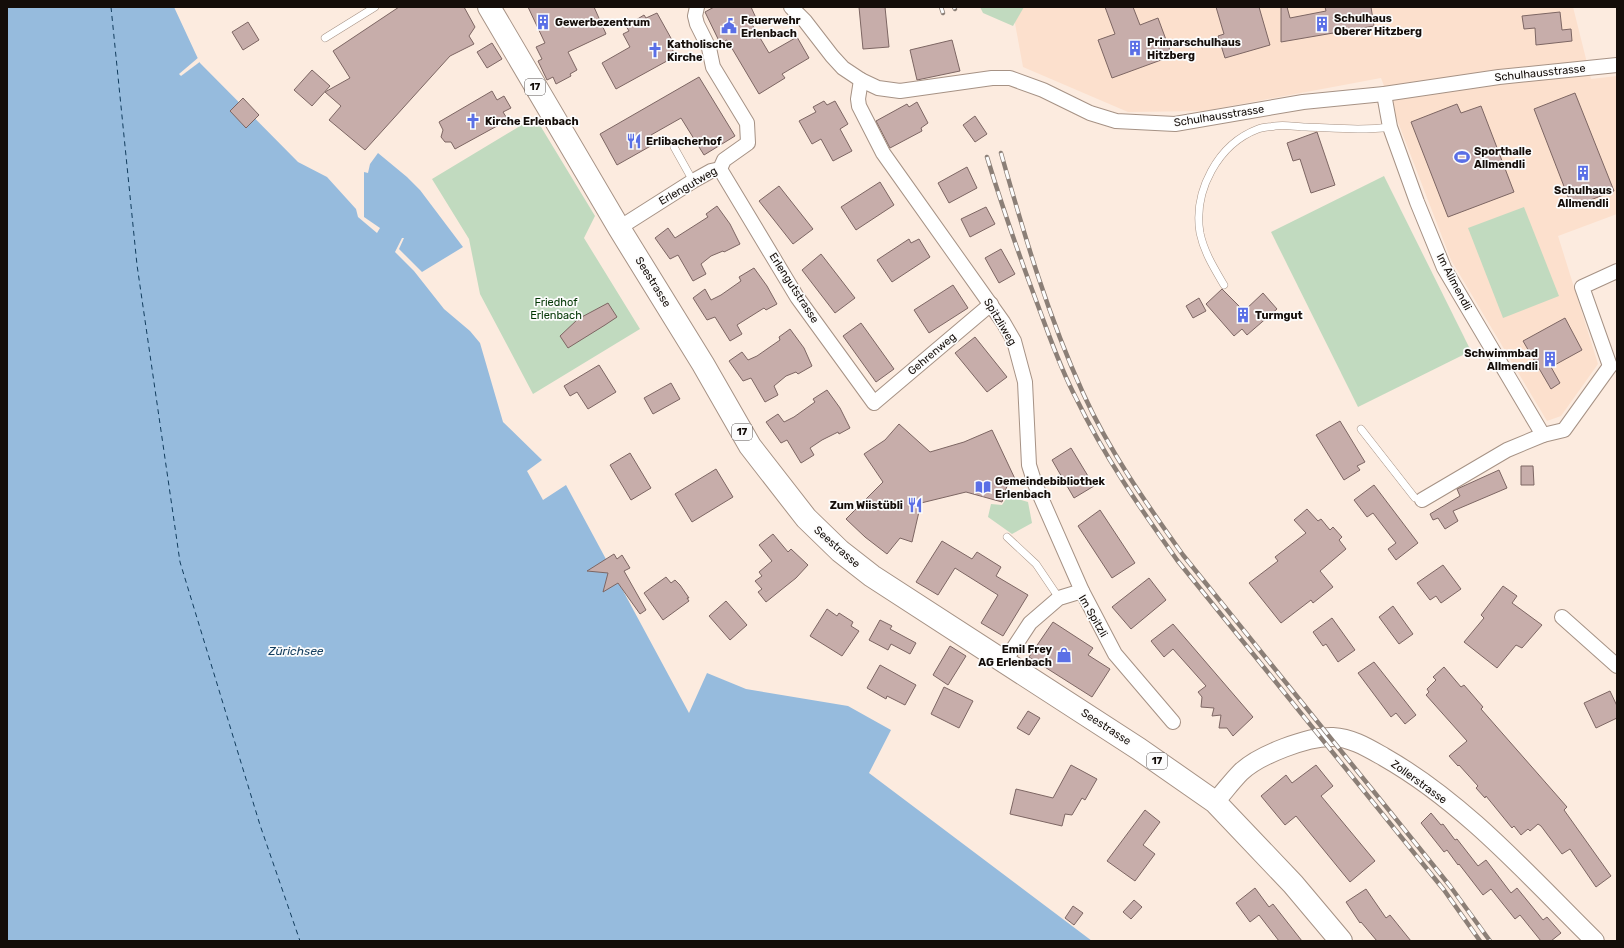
<svg xmlns="http://www.w3.org/2000/svg" width="1624" height="948" font-family="Rubik,sans-serif">
  <style>
    .built { fill: #fce0cd }
    .green { fill: #c1dabf }
    .water { fill: #96bbdd }
    .pier { fill: #fcebdf }
    .lines { fill: none; stroke-linecap: round; stroke-linejoin: round }
    .ferry { stroke: #123d5e; stroke-width: 1; stroke-dasharray: 5 4; stroke-linecap: butt }
    .building { fill: #c7adaa; stroke: #7d6663 }
    .service-casing { stroke: #a69285; stroke-width: 8 }
    .minor-casing { stroke: #a69285; stroke-width: 16 }
    .tertiary-casing { stroke: #a69285; stroke-width: 20 }
    .primary-casing { stroke: #a69285; stroke-width: 24 }
    .service { stroke: #fff; stroke-width: 7 }
    .minor { stroke: #fff; stroke-width: 14 }
    .tertiary { stroke: #fff; stroke-width: 18 }
    .primary { stroke: #fff; stroke-width: 22 }
    .rail-casing { stroke: #8b7f77; stroke-width: 4.5 }
    .rail { stroke: #fcfcfc; stroke-width: 3; stroke-dasharray: 9; stroke-linecap: butt }
    .labels { text-anchor: middle; dominant-baseline: central; stroke-width: 3.5; stroke-linejoin: round; paint-order: stroke }
    .shield { fill: #fcfcfc; stroke: #5a5552; stroke-width: 1 }
    .shield-label { font-size: 10px; font-weight: bold; fill: #140d09 }
    .poi-label { font-size: 11px; font-weight: bold; fill: #140d09; stroke: #fcfcfc; text-anchor: start }
    .street-label { font-size: 11px; fill: #140d09; stroke: #fcfcfc }
    .park-label { font-size: 11px; fill: #033604; stroke: #fcfcfc }
    .water-label { font-size: 12px; font-style: italic; fill: #123d5e; stroke: #fcfcfc }
  </style>
  <rect width="100%" height="100%" fill="#fcebdf"/>
  <polygon class="built" points="1012,7 1573,7 1591,79 1617,76 1617,214 1558,236 1598,364 1561,416 1547,421 1451,260 1381,78 1204,111 1128,112 1023,67"/>
  <g class="green">
    <polygon points="980,7 1024,7 1013,26 983,13"/>
    <polygon points="535,117 595,216 584,238 640,329 533,394 480,294 469,239 432,179"/>
    <polygon points="1384,176 1471,351 1358,407 1271,232"/>
    <polygon points="1524,207 1559,296 1503,318 1468,228"/>
    <polygon points="1008,496 1028,502 1032,523 1012,534 988,517 991,504 1002,505"/>
  </g>
  <polygon class="water" points="7,7 174,7 200,63 298,162 327,177 356,209 358,217 377,233 380,228 364,217 364,172 368,173 370,164 378,153 407,177 420,190 463,247 422,272 399,249 404,238 402,238 395,252 414,271 444,309 470,331 480,343 503,422 542,460 527,471 543,500 566,485 689,713 707,673 746,689 848,706 891,730 869,773 1092,941 7,941"/>
  <polygon class="pier" points="199,57 201,61 181,76 179,74"/>
  <g class="lines">
    <polyline class="ferry" points="111,7 137,265 180,562 260,825 300,941"/>
  </g>
  <g class="building">
    <polygon points="399,7 464,7 475,27 469,36 474,44 450,56 365,150 329,120 341,106 325,92 350,78 333,51"/>
    <polygon points="528,7 594,7 606,34 568,52 577,70 570,74 571,76 556,84 553,77 547,80 538,61 542,59 536,47 545,43"/>
    <polygon points="714,7 751,7 756,18 750,21 769,53 797,37 809,58 782,74 785,78 759,94 727,40 720,43 705,12"/>
    <polygon points="859,7 885,7 889,47 863,49"/>
    <polygon points="1105,7 1133,7 1140,25 1158,18 1172,56 1112,78 1098,40 1115,34"/>
    <polygon points="1216,7 1259,7 1270,45 1225,58 1218,36 1224,34"/>
    <polygon points="1281,7 1287,7 1290,18 1326,11 1325,7 1371,7 1374,26 1281,42"/>
    <polygon points="1560,12 1562,30 1571,29 1572,41 1536,45 1535,28 1524,29 1522,16"/>
    <polygon points="657,13 672,40 668,42 676,56 616,89 602,63 630,47 623,34 629,31 626,26 644,15 646,18"/>
    <polygon points="248,22 259,40 243,50 232,32"/>
    <polygon points="952,40 960,71 917,80 910,50"/>
    <polygon points="492,43 502,59 487,68 477,52"/>
    <polygon points="312,70 330,86 312,106 294,90"/>
    <polygon points="699,77 735,136 704,155 681,118 651,135 656,143 617,165 600,134"/>
    <polygon points="492,91 497,100 504,96 511,108 503,112 508,120 455,149 451,142 445,142 441,137 443,130 439,122"/>
    <polygon points="1575,93 1614,191 1572,207 1534,109"/>
    <polygon points="243,98 259,115 246,128 230,111"/>
    <polygon points="824,101 827,105 835,101 848,124 840,129 852,151 833,161 821,139 812,144 799,121 816,112 813,107"/>
    <polygon points="917,102 928,123 921,128 922,131 890,148 876,121 907,104 909,107"/>
    <polygon points="1457,104 1461,113 1481,106 1514,192 1448,217 1411,122"/>
    <polygon points="975,116 987,134 975,142 963,125"/>
    <polygon points="1317,132 1335,185 1311,193 1300,159 1293,161 1287,143"/>
    <polygon points="967,167 977,188 949,203 938,183"/>
    <polygon points="880,182 894,205 856,230 841,207"/>
    <polygon points="779,186 813,229 793,244 759,201"/>
    <polygon points="717,206 730,224 740,244 724,252 723,251 711,256 701,264 706,274 693,281 678,255 670,259 655,238 668,228 675,238 708,217 706,214"/>
    <polygon points="986,207 995,224 970,237 961,219"/>
    <polygon points="909,239 911,243 919,239 930,257 892,282 877,260"/>
    <polygon points="1001,249 1015,274 999,283 985,258"/>
    <polygon points="821,254 855,298 835,313 802,270"/>
    <polygon points="754,268 767,286 777,304 766,310 764,308 737,325 742,334 730,341 715,317 707,320 693,298 705,289 711,300 721,295 741,281 739,277"/>
    <polygon points="953,285 968,308 929,333 914,310"/>
    <polygon points="1222,289 1244,311 1263,293 1277,309 1247,335 1242,329 1234,336 1206,304"/>
    <polygon points="1199,298 1206,311 1193,318 1186,306"/>
    <polygon points="608,303 617,317 605,325 568,348 560,336 578,319"/>
    <polygon points="1565,318 1582,350 1551,367 1560,383 1551,389 1523,341"/>
    <polygon points="861,323 894,369 876,382 843,336"/>
    <polygon points="790,329 804,348 812,366 798,374 796,372 786,376 774,386 778,395 765,402 751,378 743,381 729,361 742,352 748,360 757,356 780,340 779,337"/>
    <polygon points="975,337 1007,377 987,392 955,353"/>
    <polygon points="599,365 616,392 588,409 577,392 570,396 564,386"/>
    <polygon points="671,383 680,399 653,414 644,398"/>
    <polygon points="827,390 840,408 850,428 839,434 838,432 822,440 810,448 814,455 801,463 787,440 781,443 766,422 778,414 784,422 794,417 815,402 813,399"/>
    <polygon points="1340,421 1365,462 1357,466 1360,470 1344,480 1316,435"/>
    <polygon points="899,424 930,452 964,442 992,430 1016,481 1007,486 1002,502 966,492 921,503 912,542 900,538 887,554 865,537 846,519 883,482 864,454 885,440"/>
    <polygon points="1071,448 1094,486 1074,498 1052,460"/>
    <polygon points="630,453 651,488 631,500 610,465"/>
    <polygon points="1521,466 1533,466 1534,485 1521,485"/>
    <polygon points="716,469 733,497 692,522 675,494"/>
    <polygon points="1499,470 1507,488 1453,511 1458,521 1445,529 1438,518 1433,520 1430,514 1460,496 1457,489"/>
    <polygon points="1374,485 1418,543 1396,560 1388,549 1396,543 1373,513 1367,517 1354,500"/>
    <polygon points="1307,509 1318,521 1321,519 1330,530 1333,527 1342,537 1339,540 1346,549 1320,571 1333,587 1313,603 1311,600 1281,623 1249,583 1278,561 1275,557 1306,533 1294,520"/>
    <polygon points="1100,510 1135,563 1112,578 1078,526"/>
    <polygon points="773,534 788,552 791,549 808,565 796,578 766,602 758,592 762,589 755,581 762,576 759,572 772,561 759,545"/>
    <polygon points="942,541 972,559 977,552 1001,567 996,576 1028,595 1003,636 981,623 998,595 955,568 938,595 916,582"/>
    <polygon points="614,554 617,559 622,555 630,568 624,571 646,610 640,614 618,583 603,592 608,573 587,571"/>
    <polygon points="1443,565 1461,589 1441,603 1436,596 1430,600 1417,583"/>
    <polygon points="666,577 671,583 675,580 680,585 689,598 687,598 689,601 663,620 644,593"/>
    <polygon points="1149,578 1166,600 1131,629 1112,607"/>
    <polygon points="1503,586 1517,596 1512,603 1542,625 1522,648 1516,645 1497,668 1464,642 1484,618 1481,615"/>
    <polygon points="726,601 747,625 730,640 709,616"/>
    <polygon points="1393,606 1413,634 1399,644 1379,617"/>
    <polygon points="827,609 837,616 839,613 853,622 851,626 859,631 842,656 810,636"/>
    <polygon points="1332,618 1355,650 1338,662 1326,644 1323,646 1313,632"/>
    <polygon points="880,620 892,626 890,629 916,643 910,654 891,644 888,650 869,640"/>
    <polygon points="1053,622 1093,648 1088,655 1110,669 1092,697 1029,657"/>
    <polygon points="1173,624 1253,717 1233,736 1227,728 1219,728 1221,715 1212,716 1214,708 1201,707 1202,697 1198,692 1206,686 1173,649 1164,657 1151,641"/>
    <polygon points="950,646 966,656 948,685 933,675"/>
    <polygon points="1374,662 1416,715 1405,724 1396,713 1391,717 1358,673"/>
    <polygon points="880,665 916,685 905,705 887,696 886,699 867,688"/>
    <polygon points="1444,667 1461,687 1464,685 1483,707 1481,709 1567,807 1564,810 1611,876 1596,887 1570,849 1562,854 1541,826 1538,824 1530,831 1528,829 1521,835 1514,826 1512,828 1486,796 1485,798 1476,788 1478,786 1459,765 1458,766 1449,756 1467,741 1426,695 1429,692 1427,689 1436,680 1433,677"/>
    <polygon points="944,687 973,701 959,728 931,714"/>
    <polygon points="1610,691 1617,706 1617,718 1596,728 1584,703"/>
    <polygon points="1028,711 1040,718 1029,735 1017,728"/>
    <polygon points="1071,765 1097,779 1085,800 1082,798 1072,815 1065,814 1062,826 1010,814 1016,789 1053,798"/>
    <polygon points="1316,765 1333,786 1321,796 1375,861 1350,882 1296,816 1285,825 1261,796 1286,775 1292,783"/>
    <polygon points="1145,810 1160,822 1143,845 1155,854 1135,881 1107,861"/>
    <polygon points="1431,813 1441,825 1443,824 1455,840 1457,839 1478,866 1486,860 1511,893 1517,888 1543,920 1547,917 1561,933 1551,941 1541,941 1520,915 1515,919 1491,889 1483,895 1459,864 1458,865 1447,850 1444,852 1421,823"/>
    <polygon points="1255,888 1269,907 1273,904 1302,941 1279,941 1259,915 1250,922 1236,903"/>
    <polygon points="1366,889 1386,918 1390,915 1411,941 1377,941 1361,922 1360,923 1346,902"/>
    <polygon points="1134,900 1142,907 1131,919 1123,912"/>
    <polygon points="1073,906 1083,913 1074,925 1065,918"/>
  </g>
  <g class="lines">
    <defs>
      <g id="service">
        <polyline points="325,38 375,7"/>
        <polyline points="674,147 693,181"/>
        <path d="M1224 285C1214 268 1204 252 1200 233 1193 191 1218 144 1258 129 1263 127 1270 127 1275 126 1285 124 1296 127 1306 127 1334 128 1362 131 1390 127"/>
        <polyline points="1361,429 1415,498 1422,500"/>
        <polyline points="1007,537 1036,564 1059,598"/>
      </g>
      <g id="minor">
        <polyline points="697,7 695,16 697,24 709,48 713,67 747,123 748,143 724,160 720,169"/>
        <polyline points="791,7 805,21 832,56 843,68 861,80 878,88 900,91 992,78 1010,78 1043,90 1090,113 1116,121 1175,124 1303,102 1384,94 1499,77 1617,65"/>
        <polyline points="861,80 858,99 859,106 883,153 1003,322 1014,341 1025,382 1029,465 1035,484 1082,591"/>
        <polyline points="1384,94 1390,127 1417,202 1444,268 1543,435"/>
        <polyline points="720,169 797,297 874,403 991,304"/>
        <polyline points="619,228 693,181 711,171 720,169"/>
        <polyline points="1610,366 1582,287 1617,271"/>
        <polyline points="1422,500 1507,450 1543,435 1564,430 1610,366"/>
        <polyline points="1562,617 1617,666"/>
        <polyline points="1005,661 1030,623 1059,598 1082,591 1115,654 1173,722"/>
      </g>
      <path id="tertiary" d="M1215 802C1224 792 1232 781 1241 772 1259 755 1308 736 1333 737 1352 738 1368 748 1384 757 1465 803 1529 876 1595 941"/>
      <polyline id="primary" points="489,7 619,228 703,364 750,446 806,518 840,551 872,576 1139,749 1215,802 1293,884 1341,941"/>
    </defs>
    <use href="#service" class="service-casing"/>
    <use href="#minor" class="minor-casing"/>
    <use href="#tertiary" class="tertiary-casing"/>
    <use href="#primary" class="primary-casing"/>
    <use href="#service" class="service"/>
    <use href="#minor" class="minor"/>
    <use href="#tertiary" class="tertiary"/>
    <use href="#primary" class="primary"/>
    <defs>
      <g id="rail">
        <polyline points="941,7 943,13"/>
        <polyline points="954,7 955,9"/>
        <path d="M1001 153C1024 234 1048 316 1083 393 1109 451 1146 503 1183 555L1450 886 1490 941"/>
        <path d="M987 157C1002 206 1019 255 1037 303 1049 335 1060 368 1076 398 1104 456 1140 508 1177 560L1444 890 1480 941"/>
      </g>
    </defs>
    <use href="#rail" class="rail-casing"/>
    <use href="#rail" class="rail"/>
  </g>
  <defs>
    <symbol id="building-bare" viewBox="-9 -9 18 18"><path d="M-4-6H4V6H1V3H-1V6H-4ZM-2.5-4.3h1.7v1.8h-1.7ZM.8-4.3h1.7v1.8H.8ZM-2.5-1h1.7V.8h-1.7ZM.8-1h1.7V.8H.8Z" fill="#5a6fe6" stroke="#fcfcfc" stroke-width="2.5" paint-order="stroke"/></symbol>
    <symbol id="civic-bare" viewBox="-9 -9 18 18"><path d="M-.6-6.5H3V-4.5H.6V-3L4-1V1h2V6H-6V1h2V-1L-.6-3ZM-1.2 2.5V6h2.4V2.5Z" fill="#5a6fe6" stroke="#fcfcfc" stroke-width="2.5" paint-order="stroke"/></symbol>
    <symbol id="church-bare" viewBox="-9 -9 18 18"><path d="M-1.2-6h2.4v3.5h3.3v2.4h-3.3V6h-2.4V-.1h-3.3v-2.4h3.3Z" fill="#5a6fe6" stroke="#fcfcfc" stroke-width="2.5" paint-order="stroke"/></symbol>
    <symbol id="restaurant-bare" viewBox="-9 -9 18 18"><path d="M-5-6h1v4h1v-4h1v4h1v-4h1v5L-1.5 .5V6h-2V.5L-5-1ZM5-6V6H3V1.5H1.5Q1.5-4 5-6Z" fill="#5a6fe6" stroke="#fcfcfc" stroke-width="2.5" paint-order="stroke"/></symbol>
    <symbol id="stadium-bare" viewBox="-9 -9 18 18"><path d="M0-5a6.5 5 0 1 0 0 10a6.5 5 0 1 0 0-10ZM-3.5-1.8h7v3.6h-7Z" fill="#5a6fe6" stroke="#fcfcfc" stroke-width="2.5" paint-order="stroke"/></symbol>
    <symbol id="library-bare" viewBox="-9 -9 18 18"><path d="M-6-4Q-3-5.5-.7-3.5V5Q-3 3-6 4ZM6-4Q3-5.5 .7-3.5V5Q3 3 6 4Z" fill="#5a6fe6" stroke="#fcfcfc" stroke-width="2.5" paint-order="stroke"/></symbol>
    <symbol id="shop-bare" viewBox="-9 -9 18 18"><path d="M-5-2.5h2.3a2.7 3.5 0 0 1 5.4 0H5L5.5 6h-11ZM-1.5-2.5h3a1.5 2.3 0 0 0-3 0Z" fill="#5a6fe6" stroke="#fcfcfc" stroke-width="2.5" paint-order="stroke"/></symbol>
  </defs>
  <g fill-rule="evenodd">
    <use href="#building-bare" x="532" y="11" width="22" height="22"/>
    <use href="#building-bare" x="1311" y="13" width="22" height="22"/>
    <use href="#civic-bare" x="718" y="15" width="22" height="22"/>
    <use href="#building-bare" x="1124" y="37" width="22" height="22"/>
    <use href="#church-bare" x="644" y="39" width="22" height="22"/>
    <use href="#church-bare" x="462" y="110" width="22" height="22"/>
    <use href="#restaurant-bare" x="623" y="130" width="22" height="22"/>
    <use href="#stadium-bare" x="1451" y="146" width="22" height="22"/>
    <use href="#building-bare" x="1572" y="162" width="22" height="22"/>
    <use href="#building-bare" x="1232" y="304" width="22" height="22"/>
    <use href="#building-bare" x="1539" y="348" width="22" height="22"/>
    <use href="#library-bare" x="972" y="476" width="22" height="22"/>
    <use href="#restaurant-bare" x="904" y="494" width="22" height="22"/>
    <use href="#shop-bare" x="1053" y="644" width="22" height="22"/>
  </g>
  <g class="labels">
    <g class="shield">
      <rect x="525" y="79" width="20" height="16" rx="3"/>
      <rect x="732" y="424" width="20" height="16" rx="3"/>
      <rect x="1147" y="753" width="20" height="16" rx="3"/>
    </g>
    <g class="shield-label">
      <text x="535" y="87">17</text>
      <text x="742" y="432">17</text>
      <text x="1157" y="761">17</text>
    </g>
    <g class="poi-label">
      <text x="1334" y="18">Schulhaus<tspan x="1334" dy="13">Oberer Hitzberg</tspan></text>
      <text x="741" y="20">Feuerwehr<tspan x="741" dy="13">Erlenbach</tspan></text>
      <text x="555" y="22">Gewerbezentrum</text>
      <text x="1147" y="42">Primarschulhaus<tspan x="1147" dy="13">Hitzberg</tspan></text>
      <text x="667" y="44">Katholische<tspan x="667" dy="13">Kirche</tspan></text>
      <text x="485" y="121">Kirche Erlenbach</text>
      <text x="646" y="141">Erlibacherhof</text>
      <text x="1474" y="151">Sporthalle<tspan x="1474" dy="13">Allmendli</tspan></text>
      <text x="1583" y="190" text-anchor="middle">Schulhaus<tspan x="1583" dy="13">Allmendli</tspan></text>
      <text x="1255" y="315">Turmgut</text>
      <text x="1538" y="353" text-anchor="end">Schwimmbad<tspan x="1538" dy="13">Allmendli</tspan></text>
      <text x="995" y="481">Gemeindebibliothek<tspan x="995" dy="13">Erlenbach</tspan></text>
      <text x="903" y="505" text-anchor="end">Zum Wiistübli</text>
      <text x="1052" y="649" text-anchor="end">Emil Frey<tspan x="1052" dy="13">AG Erlenbach</tspan></text>
    </g>
    <g class="street-label">
      <text transform="translate(1540 73) rotate(-6)">Schulhausstrasse</text>
      <text transform="translate(1219 116) rotate(-9)">Schulhausstrasse</text>
      <text transform="translate(688 186) rotate(-30)">Erlengutweg</text>
      <text transform="translate(653 282) rotate(58)">Seestrasse</text>
      <text transform="translate(1454 282) rotate(62)">Im Allmendli</text>
      <text transform="translate(794 288) rotate(57)">Erlengutstrasse</text>
      <text transform="translate(1000 322) rotate(59)">Spitzliweg</text>
      <text transform="translate(932 354) rotate(-40)">Gehrenweg</text>
      <text transform="translate(837 547) rotate(41)">Seestrasse</text>
      <text transform="translate(1093 616) rotate(60)">Im Spitzli</text>
      <text transform="translate(1106 727) rotate(33)">Seestrasse</text>
      <text transform="translate(1419 782) rotate(36)">Zollerstrasse</text>
    </g>
    <g class="park-label">
      <text x="556" y="302">Friedhof<tspan x="556" dy="13">Erlenbach</tspan></text>
    </g>
    <g class="water-label">
      <text x="296" y="651">Zürichsee</text>
    </g>
  </g>
  <rect width="1624" height="948" fill="none" stroke="#140d09" stroke-width="16"/>
</svg>
